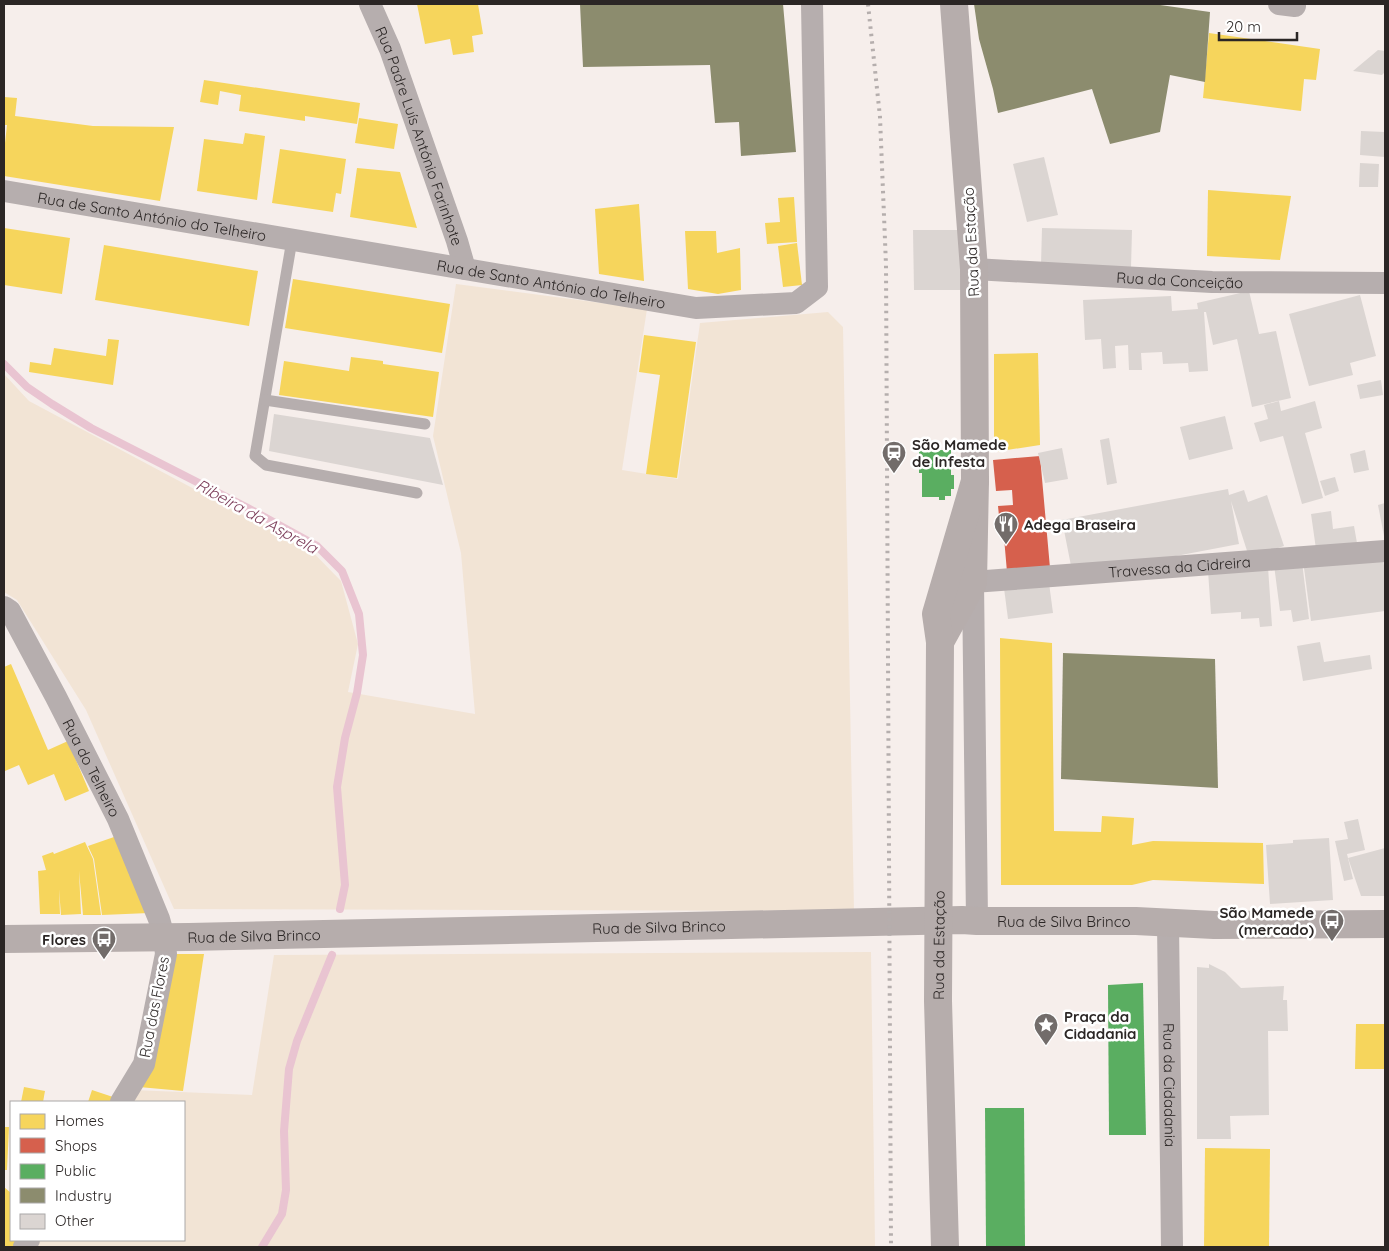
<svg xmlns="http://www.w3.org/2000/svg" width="1389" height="1251" font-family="Quicksand,sans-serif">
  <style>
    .green { fill: #f2e4d5 }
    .homes { fill: #f6d55c }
    .shops { fill: #d6604d }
    .public { fill: #5aae61 }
    .industry { fill: #8c8c6e }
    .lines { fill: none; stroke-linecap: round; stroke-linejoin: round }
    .stream { stroke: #e9c4d1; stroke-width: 8 }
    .building { fill: #dbd5d2 }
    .lane { stroke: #b6aeae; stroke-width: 11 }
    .street { stroke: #b6aeae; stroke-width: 22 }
    .secondary { stroke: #b6adac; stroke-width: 28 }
    .rail { stroke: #b5aead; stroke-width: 4; stroke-dasharray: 2.5 5; stroke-linecap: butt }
    .labels { text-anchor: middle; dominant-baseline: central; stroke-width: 5; stroke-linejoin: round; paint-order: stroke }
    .street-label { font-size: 15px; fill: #2b2625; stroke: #fff }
    .poi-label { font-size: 15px; font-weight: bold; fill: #2b2625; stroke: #fff; text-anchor: start }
    .water-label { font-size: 16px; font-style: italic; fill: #7c3e5a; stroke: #fff }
  </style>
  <rect width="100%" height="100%" fill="#f6eeeb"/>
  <g class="green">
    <polygon points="456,284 647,309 622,470 678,479 700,323 828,312 843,327 854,911 174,909 86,710 17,600 4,592 4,374 29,401 243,515 298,537 341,581 358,644 348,692 475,714 461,553 433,436"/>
    <polygon points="871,952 875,1247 30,1247 35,1240 184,1240 184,1102 129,1102 133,1090 252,1095 274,955"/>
  </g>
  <g class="homes">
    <polygon points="417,4 478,4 483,34 472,36 474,52 453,55 450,39 425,44"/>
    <polygon points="1209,33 1320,49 1316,80 1304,79 1301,111 1203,98"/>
    <polygon points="204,80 360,103 357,124 305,116 305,121 239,111 241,95 220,91 218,105 200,102"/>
    <polygon points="4,97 17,98 15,116 93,126 174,127 160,201 4,176 4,152 7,125 4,125"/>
    <polygon points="359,118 398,124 394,149 355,143"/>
    <polygon points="245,133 265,136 257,200 197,191 204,139 243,144"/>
    <polygon points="280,149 346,159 341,194 336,193 333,212 272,203"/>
    <polygon points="357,168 400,172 417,228 350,217"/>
    <polygon points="1208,190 1291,196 1280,260 1207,256"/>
    <polygon points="794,197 797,242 767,244 765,223 780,222 778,198"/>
    <polygon points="639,204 644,281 599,274 595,209"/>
    <polygon points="4,228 70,238 62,294 4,285"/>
    <polygon points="685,231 716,231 717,253 740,248 741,290 718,294 688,289"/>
    <polygon points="797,243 802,285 783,287 778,246"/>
    <polygon points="104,245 258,271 249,326 95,300"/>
    <polygon points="293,279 450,304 442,353 285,328"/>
    <polygon points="644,335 696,342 677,478 646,474 660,375 639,372"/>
    <polygon points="108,339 119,340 113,385 29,372 30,362 51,365 54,348 106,356"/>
    <polygon points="1038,353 1040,445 994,452 994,354"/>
    <polygon points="351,357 383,361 383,364 439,372 433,417 279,395 284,361 349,371"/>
    <polygon points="1000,638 1052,643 1054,831 1101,832 1102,816 1134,818 1132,845 1153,841 1263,843 1264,884 1153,880 1132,885 1001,885"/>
    <polygon points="11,664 48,750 68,741 89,791 65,801 54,774 28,785 19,765 5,771 4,768 4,667"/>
    <polygon points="114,837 149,913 102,915 94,859 88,846"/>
    <polygon points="85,842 93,859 101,915 83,915 79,871 81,914 61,915 59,889 60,914 40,914 38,871 46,870 42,856 53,852 54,854"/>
    <polygon points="171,954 204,954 183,1091 139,1087"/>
    <polygon points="1356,1024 1385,1024 1385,1069 1355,1069"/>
    <polygon points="24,1087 45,1091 43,1102 21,1102"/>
    <polygon points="92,1090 116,1098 115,1102 88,1102"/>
    <polygon points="4,1127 9,1127 7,1170 4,1170"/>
    <polygon points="1205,1148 1270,1149 1269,1247 1204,1247"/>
    <polygon points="4,1187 11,1193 11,1240 17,1240 16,1247 4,1247"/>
  </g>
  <polygon class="shops" points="1040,456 1050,568 1007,572 1003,526 1000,526 998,506 1013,505 1012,490 996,491 993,460"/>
  <g class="public">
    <polygon points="919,450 951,450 951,475 954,475 954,489 951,489 951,496 945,496 945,500 939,500 939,497 922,497 922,473 919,473"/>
    <polygon points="1143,983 1146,1135 1109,1135 1108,985"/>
    <polygon points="985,1108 1024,1108 1025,1247 986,1247"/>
  </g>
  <g class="industry">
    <polygon points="580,4 783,4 796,152 741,156 739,122 715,123 710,65 583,67"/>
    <polygon points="974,4 1153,4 1210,12 1205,82 1170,75 1160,132 1110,144 1092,89 998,113 993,89 979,39"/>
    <polygon points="1063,653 1215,659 1218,788 1061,779"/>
  </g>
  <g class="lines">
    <g class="stream">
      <polyline points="4,364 27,387 52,404 91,428 246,507 317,546 342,571 359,614 363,655 357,693 345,738 337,787 345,885 340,909"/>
      <polyline points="262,1247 282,1214 286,1190 284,1131 289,1069 297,1041 332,955"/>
    </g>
  </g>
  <g class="building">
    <polygon points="1378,50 1385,51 1385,72 1382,75 1353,71"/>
    <polygon points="1361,131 1385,132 1385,157 1360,155"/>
    <polygon points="1044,157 1058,215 1027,222 1013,164"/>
    <polygon points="1360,163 1379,164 1378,187 1359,187"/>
    <polygon points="1042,228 1132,230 1131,268 1041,265"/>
    <polygon points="913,230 960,230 961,290 914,290"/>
    <polygon points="1249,291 1259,334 1276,331 1291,398 1252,407 1237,339 1213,345 1206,312 1204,312 1208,371 1189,372 1188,363 1163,364 1162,352 1141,353 1142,370 1129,370 1128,345 1115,346 1116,368 1103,369 1101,339 1085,340 1083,300 1171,296 1172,311 1198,309 1197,303"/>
    <polygon points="1360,295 1376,356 1350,363 1353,375 1309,386 1289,314"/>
    <polygon points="1381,380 1383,395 1360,399 1357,385"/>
    <polygon points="1279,401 1281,411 1315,401 1322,428 1305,433 1323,498 1302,504 1283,436 1260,442 1254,423 1268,419 1264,405"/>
    <polygon points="274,414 430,438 443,485 269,451"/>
    <polygon points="1225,416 1233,449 1189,460 1180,427"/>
    <polygon points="1109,438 1117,483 1107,485 1100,440"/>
    <polygon points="1062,448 1068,479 1045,483 1038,453"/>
    <polygon points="1365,450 1369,470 1354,473 1350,454"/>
    <polygon points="1335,477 1339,491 1325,496 1320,481"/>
    <polygon points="1228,489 1229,495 1244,490 1248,502 1267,495 1284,546 1249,557 1231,501 1239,544 1139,563 1072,571 1062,520"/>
    <polygon points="1385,503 1385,536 1384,536 1378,505"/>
    <polygon points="1331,511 1333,529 1354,526 1357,543 1316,549 1311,514"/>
    <polygon points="1383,558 1385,573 1385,611 1311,621 1304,568"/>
    <polygon points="1302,562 1309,619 1293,622 1291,610 1280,611 1274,565"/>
    <polygon points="1268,567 1272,626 1260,627 1259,618 1241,619 1241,612 1211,614 1208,571"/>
    <polygon points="1049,583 1053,613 1008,619 1004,588"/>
    <polygon points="1320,642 1324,662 1370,655 1372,669 1303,681 1297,646"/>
    <polygon points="1358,819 1365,850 1347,854 1353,879 1344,881 1335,841 1348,839 1344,822"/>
    <polygon points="1329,838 1333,900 1270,904 1266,845 1293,843 1293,840"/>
    <polygon points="1385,848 1385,896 1361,896 1348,858"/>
    <polygon points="1209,964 1225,972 1241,988 1284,986 1283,1000 1287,1000 1288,1031 1268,1031 1269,1115 1230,1116 1231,1139 1197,1139 1197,967 1209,968"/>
  </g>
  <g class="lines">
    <g class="lane">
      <polyline points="292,240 255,456 266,465 417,493"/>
      <polyline points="265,400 425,424"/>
    </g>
    <g class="street">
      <path id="s1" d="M370 4 390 49 457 241 465 269"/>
      <polyline points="1279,4 1295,6"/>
      <path id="s2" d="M4 191 696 308 796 303 817 287 812 4"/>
      <path id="s3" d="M974 269 1212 282 1385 283"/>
      <path id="s4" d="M4 607 10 611 56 697 118 819 159 919 164 937 166 954 144 1064 121 1102"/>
      <path id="s5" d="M977 921 973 582 1385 551"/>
      <path id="s6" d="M1168 923 1172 1247"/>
      <polyline points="24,1247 29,1240"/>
    </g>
    <g class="secondary">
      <polyline points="940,642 973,582 975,481 974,269 954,4"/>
      <path id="s7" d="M4 939 189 937 962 920 977 921H1136L1214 925 1385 924"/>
      <path id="s8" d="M945 1247 938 1001 940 642 936 614 975 481"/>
    </g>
    <polyline class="rail" points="868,4 880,117 886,265 891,1247"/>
  </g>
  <defs>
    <symbol id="station-pin" viewBox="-11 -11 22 30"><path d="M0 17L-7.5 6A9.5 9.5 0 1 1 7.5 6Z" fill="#726c6a" stroke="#fff"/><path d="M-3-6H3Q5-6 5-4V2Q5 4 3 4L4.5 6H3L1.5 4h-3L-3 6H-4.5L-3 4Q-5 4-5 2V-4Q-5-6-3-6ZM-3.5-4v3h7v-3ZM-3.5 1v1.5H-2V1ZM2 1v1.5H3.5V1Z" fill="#fff"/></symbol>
    <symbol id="restaurant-pin" viewBox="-11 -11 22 30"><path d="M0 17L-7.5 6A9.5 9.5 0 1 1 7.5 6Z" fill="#726c6a" stroke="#fff"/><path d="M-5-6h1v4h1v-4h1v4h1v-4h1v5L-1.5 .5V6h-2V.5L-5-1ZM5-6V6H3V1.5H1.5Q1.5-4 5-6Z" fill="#fff"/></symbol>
    <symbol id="bus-pin" viewBox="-11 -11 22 30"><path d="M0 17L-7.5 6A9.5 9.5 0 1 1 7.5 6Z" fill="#726c6a" stroke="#fff"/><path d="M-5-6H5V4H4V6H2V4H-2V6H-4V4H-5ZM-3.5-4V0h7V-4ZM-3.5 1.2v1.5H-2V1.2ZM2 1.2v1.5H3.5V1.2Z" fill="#fff"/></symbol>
    <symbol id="sight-pin" viewBox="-11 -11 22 30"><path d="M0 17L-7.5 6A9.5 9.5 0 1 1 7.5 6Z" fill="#726c6a" stroke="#fff"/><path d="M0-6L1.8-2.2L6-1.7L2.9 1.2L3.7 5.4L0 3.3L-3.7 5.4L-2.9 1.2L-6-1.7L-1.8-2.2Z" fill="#fff"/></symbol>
  </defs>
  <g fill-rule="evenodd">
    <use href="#station-pin" x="880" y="439" width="28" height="38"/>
    <use href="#restaurant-pin" x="992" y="510" width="28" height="38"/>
    <use href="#bus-pin" x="1318" y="907" width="28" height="38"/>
    <use href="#bus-pin" x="90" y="925" width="28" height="38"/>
    <use href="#sight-pin" x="1032" y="1011" width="28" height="38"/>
  </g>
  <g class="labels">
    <g class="street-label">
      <text stroke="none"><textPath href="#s1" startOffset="141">Rua Padre Luís António Farinhote</textPath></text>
      <text stroke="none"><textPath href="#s2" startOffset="150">Rua de Santo António do Telheiro</textPath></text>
      <text transform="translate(971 242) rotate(-93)">Rua da Estação</text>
      <text stroke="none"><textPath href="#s3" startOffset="206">Rua da Conceição</textPath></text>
      <text stroke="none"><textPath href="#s2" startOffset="555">Rua de Santo António do Telheiro</textPath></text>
      <text stroke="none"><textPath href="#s5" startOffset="546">Travessa da Cidreira</textPath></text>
      <text stroke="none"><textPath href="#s4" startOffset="184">Rua do Telheiro</textPath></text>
      <text stroke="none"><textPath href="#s7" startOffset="1060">Rua de Silva Brinco</textPath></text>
      <text stroke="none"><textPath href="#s7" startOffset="655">Rua de Silva Brinco</textPath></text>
      <text stroke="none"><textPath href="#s7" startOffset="250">Rua de Silva Brinco</textPath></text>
      <text stroke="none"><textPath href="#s8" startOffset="302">Rua da Estação</textPath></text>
      <text transform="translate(154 1007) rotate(-79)">Rua das Flores</text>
      <text stroke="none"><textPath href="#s6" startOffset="162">Rua da Cidadania</textPath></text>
    </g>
    <g class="poi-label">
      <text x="912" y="444">São Mamede<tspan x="912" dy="17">de Infesta</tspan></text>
      <text x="1024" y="524">Adega Braseira</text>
      <text x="1314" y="912" text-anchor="end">São Mamede<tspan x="1314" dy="17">(mercado)</tspan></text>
      <text x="86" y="939" text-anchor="end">Flores</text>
      <text x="1064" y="1016">Praça da<tspan x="1064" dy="17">Cidadania</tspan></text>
    </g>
    <g class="water-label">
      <text transform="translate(257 516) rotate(29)">Ribeira da Asprela</text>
    </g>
  </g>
  <rect width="1389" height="1251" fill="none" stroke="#2b2625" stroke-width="10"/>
  <rect x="10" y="1101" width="175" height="140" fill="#ffffff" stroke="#aaa8a8"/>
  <rect x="20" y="1114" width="25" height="15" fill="#f6d55c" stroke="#aaa8a8"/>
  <text x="55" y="1126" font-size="15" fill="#2b2625">Homes</text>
  <rect x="20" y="1138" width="25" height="15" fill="#d6604d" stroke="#aaa8a8"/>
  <text x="55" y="1151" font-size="15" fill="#2b2625">Shops</text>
  <rect x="20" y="1164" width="25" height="15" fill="#5aae61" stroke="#aaa8a8"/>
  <text x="55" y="1176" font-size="15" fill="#2b2625">Public</text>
  <rect x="20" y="1188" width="25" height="15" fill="#8c8c6e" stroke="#aaa8a8"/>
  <text x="55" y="1201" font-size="15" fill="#2b2625">Industry</text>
  <rect x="20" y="1214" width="25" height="15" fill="#dbd5d2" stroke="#aaa8a8"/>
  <text x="55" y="1226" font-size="15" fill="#2b2625">Other</text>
  <path d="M1219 32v8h78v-8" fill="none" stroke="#2b2625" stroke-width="2.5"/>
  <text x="1226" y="32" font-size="15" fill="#2b2625" stroke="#ffffff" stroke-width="4" paint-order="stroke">20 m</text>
</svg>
